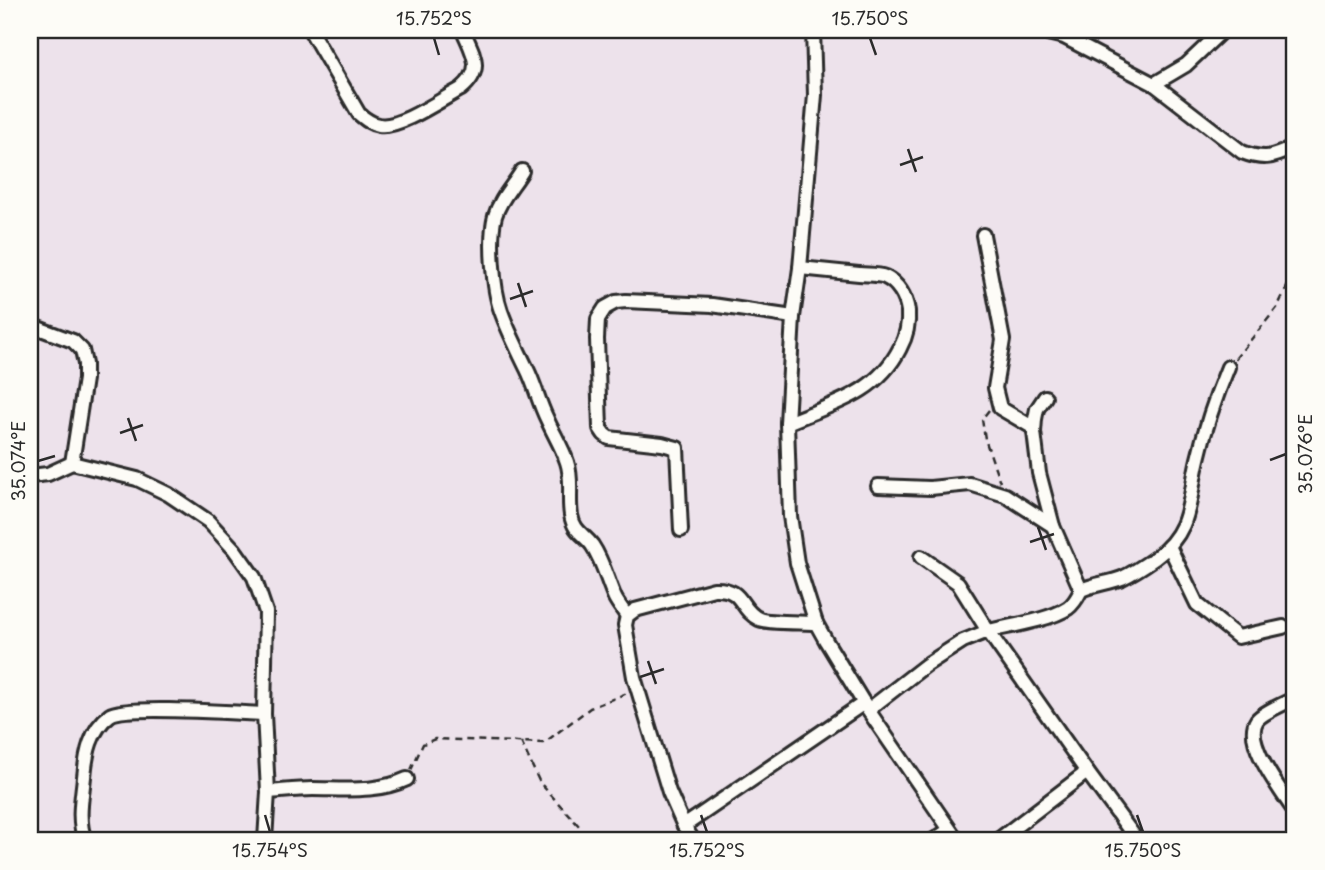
<svg xmlns="http://www.w3.org/2000/svg" width="1325" height="870" font-family="'Playpen Sans',sans-serif">
  <style>
    .lines { fill: none; stroke-linecap: round; stroke-linejoin: round }
    .minor-casing { stroke: #2b2b2b; stroke-width: 18 }
    .path { stroke: #2b2b2b; stroke-width: 2.5; stroke-dasharray: 7 5; stroke-linecap: butt }
    .minor { stroke: #fdfcf7; stroke-width: 12 }
    .ticks { fill: none; stroke: #2b2b2b; stroke-width: 2.5 }
    .neatline { fill: none; stroke: #2b2b2b; stroke-width: 2.5 }
    .ticks-label { font-size: 18px; text-anchor: middle; fill: #2b2b2b }
  </style>
  <rect width="100%" height="100%" fill="#ede2eb"/>
  <filter id="ink" filterUnits="userSpaceOnUse"><feTurbulence type="fractalNoise" baseFrequency=".0143" numOctaves="2"/><feDisplacementMap in="SourceGraphic" scale="14" xChannelSelector="R" yChannelSelector="G"/><feConvolveMatrix kernelMatrix="1 2 1 2 8 2 1 2 1" color-interpolation-filters="sRGB"/></filter>
  <g filter="url(#ink)">
    <g class="lines">
      <defs>
        <g id="minor">
          <path d="M310 30 359 114C365 119 371 124 379 125 399 129 442 99 461 89 485 69 473 54 463 30"/>
          <polyline points="813,30 815,95 800,268 793,317 787,423 790,516 797,563 816,623 826,641 868,710 957,840"/>
          <path d="M1035 30 1064 37 1154 84 1242 152C1265 161 1273 157 1295 147"/>
          <polyline points="1154,84 1186,65 1223,30"/>
          <path d="M522 171C513 186 500 199 495 216 489 238 493 289 501 311 508 331 518 350 527 369 535 385 539 403 547 419 553 433 562 447 567 462 573 479 568 498 571 515 574 532 583 533 592 545 603 561 607 580 615 598 618 604 623 610 627 616"/>
          <polyline points="983,235 1003,340 995,388 1000,408 1034,428"/>
          <polyline points="30,325 73,341 82,350 85,364 85,379 72,463"/>
          <polyline points="1045,397 1037,409 1035,419 1034,432 1039,473 1053,526 1081,590"/>
          <path d="M787 423C832 404 877 394 900 348 906 337 909 324 908 311 906 297 898 283 885 277 878 274 867 275 859 274 839 272 820 270 800 268"/>
          <polyline points="30,476 48,474 72,463 137,479 168,494 208,521 234,549 254,577 266,612 264,714 268,792 265,840"/>
          <polyline points="878,486 930,488 970,484 1005,495 1053,526"/>
          <polyline points="681,530 677,448 662,444 609,438 604,434 600,428 597,339 598,319 605,308 616,302 626,301 712,305 793,317"/>
          <polyline points="1169,546 1197,604 1238,637 1283,627"/>
          <path d="M921 557 958 583 988 631C1010 626 1050 620 1068 608 1075 603 1078 596 1081 590 1094 584 1109 583 1122 578 1133 573 1145 565 1155 558 1193 531 1188 500 1198 459 1205 428 1216 396 1228 367"/>
          <path d="M1295 698C1286 703 1263 712 1257 720 1242 742 1283 793 1295 812"/>
          <polyline points="868,710 926,665 963,641 988,631 1087,772 1137,840"/>
          <path d="M268 792C283 791 298 789 313 789 345 789 377 793 407 779"/>
          <polyline points="684,826 864,703"/>
          <path d="M85 840C77 820 82 798 84 777 86 754 90 730 110 715 124 705 240 713 264 714"/>
          <path d="M693 840 684 826 669 792 634 677 625 625 627 616 635 610 714 589C745 588 738 609 759 619 767 623 804 622 816 623"/>
          <polyline points="934,840 949,830"/>
          <polyline points="998,840 1087,772"/>
        </g>
      </defs>
      <use href="#minor" class="minor-casing"/>
      <g class="path">
        <polyline points="1235,359 1277,308 1295,270"/>
        <polyline points="989,410 982,419 985,439 1000,482"/>
        <polyline points="521,742 540,783 580,827 581,840"/>
        <polyline points="411,770 423,744 435,739 544,743 590,708 627,693"/>
      </g>
      <use href="#minor" class="minor"/>
    </g>
  </g>
  <path class="ticks" d="M434 38 439 55M870 38 876 55M908 149 916 172M900 165 923 157M518 283 526 307M510 299 533 291M128 418 136 441M120 433 143 425M1270 460 1286 454M38 461 55 456M1038 527 1046 550M1030 542 1054 534M648 661 656 684M640 677 664 669M265 815 270 832M701 815 707 832M1137 815 1143 832"/>
  <rect width="1325" height="870" fill="none" stroke="#fdfcf7" stroke-width="77"/>
  <rect x="38" y="38" width="1248" height="794" class="neatline"/>
  <g class="ticks-label">
    <text x="434" y="25">15.752°S</text>
    <text x="870" y="25">15.750°S</text>
    <text transform="translate(1306 454) rotate(-90)" y="6">35.076°E</text>
    <text transform="translate(19 461) rotate(-90)" y="6">35.074°E</text>
    <text x="270" y="857">15.754°S</text>
    <text x="707" y="857">15.752°S</text>
    <text x="1143" y="857">15.750°S</text>
  </g>
</svg>
